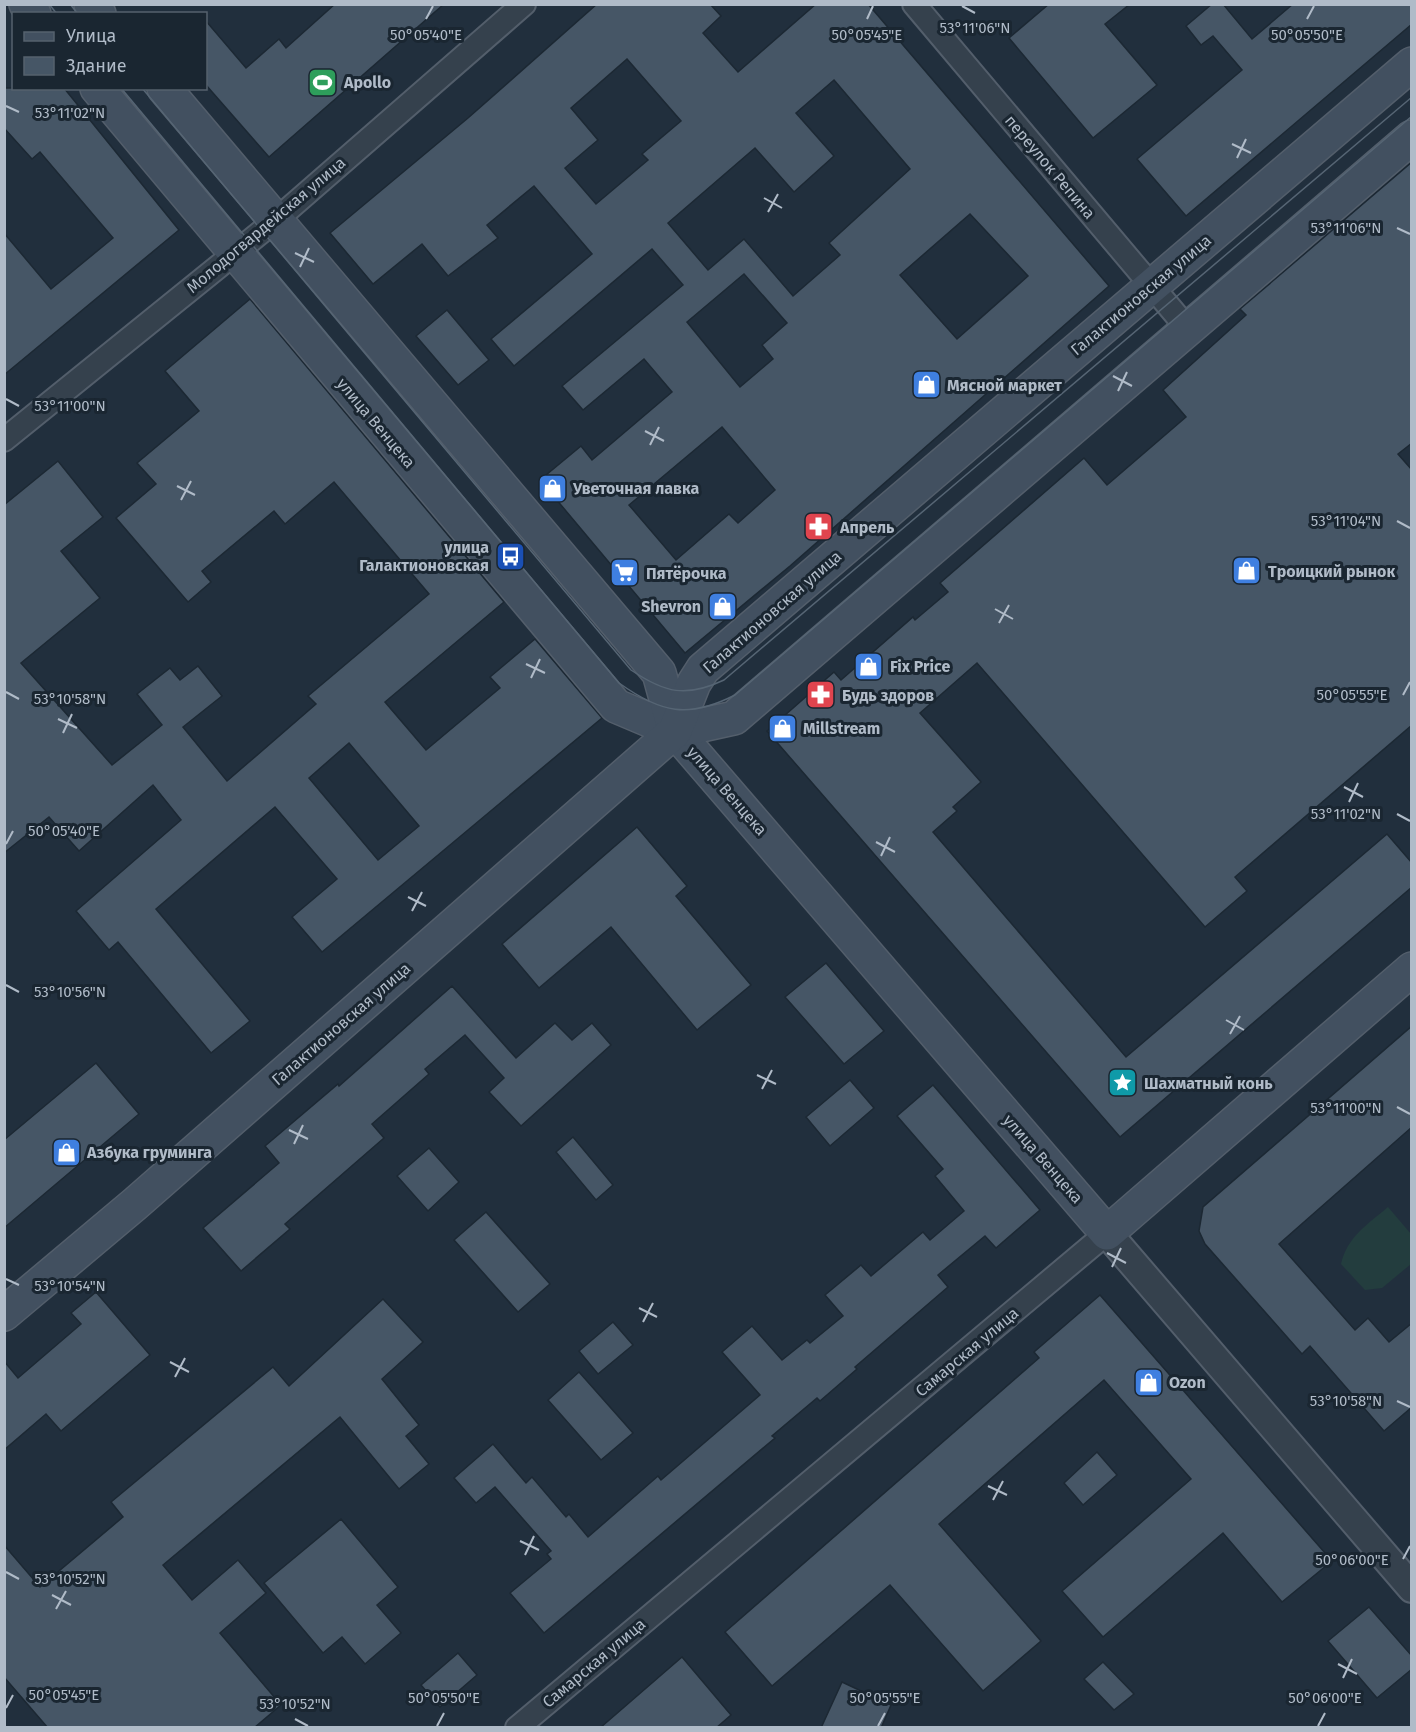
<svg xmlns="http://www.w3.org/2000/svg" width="1416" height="1732" font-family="'Fira Sans',sans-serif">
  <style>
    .green { fill: #233d3e }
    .building { fill: #465666; stroke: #1c2833; stroke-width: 1.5; fill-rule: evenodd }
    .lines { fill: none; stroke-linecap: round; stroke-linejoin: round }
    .minor-casing { stroke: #535e6b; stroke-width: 26 }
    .tertiary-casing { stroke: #535e6b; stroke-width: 32 }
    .secondary-casing { stroke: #535e6b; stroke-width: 36 }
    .minor { stroke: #35414d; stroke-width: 22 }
    .tertiary { stroke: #35414d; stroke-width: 28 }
    .secondary { stroke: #425060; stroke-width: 33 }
    .tram { stroke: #566574; stroke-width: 1.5 }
    .ticks { fill: none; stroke: #b0bbc8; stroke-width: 2 }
    .labels { text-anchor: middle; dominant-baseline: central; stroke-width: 6; stroke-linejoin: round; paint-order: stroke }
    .poi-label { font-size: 16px; font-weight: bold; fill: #b0bbc8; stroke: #1a2631; text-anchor: start }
    .street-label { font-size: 16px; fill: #b0bbc8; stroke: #1a2631 }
    .ticks-label { font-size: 15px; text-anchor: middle; fill: #b0bbc8; stroke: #1a2631; stroke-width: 6; stroke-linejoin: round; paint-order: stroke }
  </style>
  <rect width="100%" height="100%" fill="#212f3d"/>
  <path class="green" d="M1388 1207 1411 1234V1264L1382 1288 1365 1290 1341 1264C1347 1237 1368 1224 1388 1207Z"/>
  <g class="building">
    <polygon points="335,4 444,4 269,157 206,85 206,21 246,68 279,39 286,48"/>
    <path d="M597 4H710L721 16 703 33 738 72 816 4H868L1109 286 790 566 685 653 540 480 581 446 592 460 672 392 644 359 583 410 562 386 683 285 652 249 514 366 491 339 592 254 534 186 487 225 498 238 448 276 422 244 373 284 330 233 468 118ZM627 59 681 121 642 154 648 160 596 204 565 168 598 140 571 108ZM834 80 910 169 829 243 840 255 793 296 744 239 708 270 668 223 755 148 794 192 834 156 796 113ZM970 214 1028 276 957 339 900 275ZM744 274 787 323 762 345 773 359 740 387 687 322ZM722 427 775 490 738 523 729 514 676 560 629 505Z"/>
    <polygon points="1049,4 1130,4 1105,24 1157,85 1093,138 1009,38"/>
    <polygon points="1212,4 1223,4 1252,39 1293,4 1412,4 1412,24 1186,216 1137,159 1242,70 1213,36 1201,45 1186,26"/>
    <polygon points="4,88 64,88 179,230 4,375 4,233 51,289 113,238 40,152 32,159 4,128"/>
    <polygon points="1412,162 1412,443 1398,454 1412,470 1412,725 1235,877 1247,891 1205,927 977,663 920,713 981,782 953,807 957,811 933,832 1126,1057 1387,834 1412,863 1412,887 1120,1137 767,731 834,672 841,680 913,617 915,620 948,592 940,583 1084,458 1107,485 1186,417 1163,390 1246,315 1240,309"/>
    <path d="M250 299 504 602 385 702 426 750 500 688 490 677 535 639 602 718 322 952 292 917 337 879 275 807 156 909 250 1021 211 1053 118 942 109 950 76 911 181 820 153 785 79 851 49 817 4 853V505L58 461 103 517 61 551 100 598 21 663 112 765 162 725 137 694 170 668 180 680 198 666 222 696 183 727 227 781 316 704 308 696 429 594 334 482 285 524 274 511 202 571 211 582 188 602 116 518 156 484 137 463 199 411 165 371ZM349 743 419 826 378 860 309 778Z"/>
    <polygon points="447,310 489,360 458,385 416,336"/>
    <polygon points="637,827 687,886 676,896 751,985 697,1030 611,927 539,988 502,944"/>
    <polygon points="826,963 884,1031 844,1064 785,997"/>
    <polygon points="452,986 516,1058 555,1023 572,1040 592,1023 611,1045 521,1126 489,1092 504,1078 465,1035 425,1069 429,1074 372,1124 384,1138 285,1224 290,1229 241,1271 203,1228 279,1163 265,1146 338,1084 339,1086"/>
    <polygon points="1412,1026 1412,1127 1279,1244 1355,1330 1368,1318 1389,1342 1412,1323 1412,1407 1384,1431 1310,1346 1302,1354 1205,1244 1199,1231 1203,1207"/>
    <polygon points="96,1063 139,1114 4,1228 4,1140"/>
    <polygon points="850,1080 874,1108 830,1146 806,1117"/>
    <polygon points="933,1085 1040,1210 996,1248 985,1236 938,1275 948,1287 855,1367 857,1369 820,1401 817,1398 772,1436 775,1438 544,1633 510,1593 551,1559 547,1554 551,1551 495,1487 476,1503 454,1478 493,1444 526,1483 532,1477 566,1517 569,1514 588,1537 658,1476 661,1480 760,1395 722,1352 752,1326 782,1360 807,1340 810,1343 843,1316 825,1295 861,1265 871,1276 923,1232 930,1240 964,1211 935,1176 943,1169 897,1116"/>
    <polygon points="573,1137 613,1185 596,1200 556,1152"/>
    <polygon points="429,1148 459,1182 428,1211 397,1176"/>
    <polygon points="486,1212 550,1284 518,1312 454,1240"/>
    <polygon points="96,1292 150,1355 61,1431 46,1414 4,1450 4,1361 18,1378 81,1324 71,1313"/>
    <polygon points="1100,1295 1332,1561 1282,1602 1223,1533 1103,1637 1062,1591 1191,1479 1104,1380 939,1524 1041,1641 983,1691 890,1585 772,1686 725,1632 1039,1358 1034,1352"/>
    <polygon points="383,1299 423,1342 382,1379 419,1425 406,1436 429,1464 399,1489 340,1417 163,1565 192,1600 238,1560 266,1593 220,1633 281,1705 254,1728 48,1728 4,1677 4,1545 40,1587 123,1517 111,1502 273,1367 289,1386"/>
    <polygon points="613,1322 633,1345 598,1374 579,1351"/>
    <polygon points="579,1372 633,1433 601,1460 548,1400"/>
    <polygon points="1097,1452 1117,1475 1083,1505 1064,1483"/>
    <polygon points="341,1519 398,1587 377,1605 401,1633 365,1664 342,1637 323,1653 264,1583"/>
    <polygon points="1369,1607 1412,1656 1412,1669 1377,1698 1328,1641"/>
    <polygon points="458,1653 477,1675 440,1707 421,1685"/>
    <polygon points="682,1657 731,1715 716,1728 600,1728"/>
    <polygon points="1103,1662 1134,1694 1114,1710 1084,1679"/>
    <polygon points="842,1682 891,1705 881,1728 821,1728"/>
  </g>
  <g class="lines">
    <defs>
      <g id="minor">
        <polyline points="914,4 1188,329"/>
        <polyline points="4,440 276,220 524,4"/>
        <polyline points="517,1728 1107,1233"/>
      </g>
      <polyline id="tertiary" points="1107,1233 1412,1588"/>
      <g id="secondary">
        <polyline points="26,4 34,14"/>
        <polyline points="91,4 99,14"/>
        <polyline points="97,88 616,706 675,731"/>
        <polyline points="164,88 659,673 675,731 1107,1233 1412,969"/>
        <polyline points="675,731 734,718 1412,137"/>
        <polyline points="4,1314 135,1204 675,731 694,683 703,669 1412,64"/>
      </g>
    </defs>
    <use href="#minor" class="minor-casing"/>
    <use href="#tertiary" class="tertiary-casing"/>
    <use href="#secondary" class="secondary-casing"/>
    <use href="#minor" class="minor"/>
    <use href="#tertiary" class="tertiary"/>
    <use href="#secondary" class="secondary"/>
    <g class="tram">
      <polyline points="49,4 57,14"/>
      <polyline points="70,4 78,14"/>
      <path d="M121 88 619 683C661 713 688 719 735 695L1412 116"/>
      <path d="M142 88 631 670C665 693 686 698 724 680L1412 97"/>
    </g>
  </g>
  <path class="ticks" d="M962 6 975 13M426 19 433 6M867 19 873 6M1307 19 1314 6M6 106 19 112M1232 144 1251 153M1237 158 1246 139M764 198 782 208M768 212 778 194M1397 228 1410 234M295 253 314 262M300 267 309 248M1113 376 1132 386M1118 391 1127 372M6 399 19 406M645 431 664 441M650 445 659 427M177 486 195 495M181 500 191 481M1397 521 1410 528M995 609 1013 619M999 623 1009 605M526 664 545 673M531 678 540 659M6 692 19 699M1403 695 1410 682M58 719 77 728M63 733 72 714M1344 787 1363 797M1349 802 1358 783M1397 814 1410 821M876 842 895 852M6 844 13 831M881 856 890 837M408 897 426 906M412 911 422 892M6 985 19 992M1226 1020 1244 1030M1230 1034 1240 1016M757 1075 776 1084M762 1089 772 1070M1397 1107 1410 1114M289 1130 308 1139M294 1144 303 1125M1107 1253 1126 1263M1112 1267 1121 1248M6 1279 19 1285M639 1308 657 1317M643 1322 653 1303M170 1362 189 1372M175 1377 185 1358M1397 1401 1410 1407M988 1486 1007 1495M993 1500 1003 1481M520 1541 539 1550M525 1555 534 1536M1403 1559 1410 1546M6 1572 19 1579M52 1595 71 1605M56 1609 66 1591M1338 1664 1357 1674M1343 1678 1352 1659M6 1708 13 1695M295 1719 308 1726M437 1726 444 1713M878 1726 885 1713M1318 1726 1325 1713"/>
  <defs>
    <symbol id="stadium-square" viewBox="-11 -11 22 22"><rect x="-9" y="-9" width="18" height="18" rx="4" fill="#2e9e5b" stroke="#1a2631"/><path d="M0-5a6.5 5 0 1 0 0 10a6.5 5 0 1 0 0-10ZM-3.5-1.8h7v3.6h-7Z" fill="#fff"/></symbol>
    <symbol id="shop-square" viewBox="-11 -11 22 22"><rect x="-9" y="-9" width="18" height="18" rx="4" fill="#3f7fe0" stroke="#1a2631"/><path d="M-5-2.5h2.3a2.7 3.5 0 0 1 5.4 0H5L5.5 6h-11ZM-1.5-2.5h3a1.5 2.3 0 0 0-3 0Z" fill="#fff"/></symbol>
    <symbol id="pharmacy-square" viewBox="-11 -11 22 22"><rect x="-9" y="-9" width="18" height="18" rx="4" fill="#e0444e" stroke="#1a2631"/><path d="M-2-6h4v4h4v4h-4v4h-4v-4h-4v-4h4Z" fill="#fff"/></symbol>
    <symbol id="bus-square" viewBox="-11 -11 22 22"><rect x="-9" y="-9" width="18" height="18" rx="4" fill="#1a4fb4" stroke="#1a2631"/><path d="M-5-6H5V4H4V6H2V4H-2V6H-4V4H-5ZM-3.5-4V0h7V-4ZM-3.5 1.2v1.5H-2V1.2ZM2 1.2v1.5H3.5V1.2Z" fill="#fff"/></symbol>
    <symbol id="supermarket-square" viewBox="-11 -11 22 22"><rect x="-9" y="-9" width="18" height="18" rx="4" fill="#3f7fe0" stroke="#1a2631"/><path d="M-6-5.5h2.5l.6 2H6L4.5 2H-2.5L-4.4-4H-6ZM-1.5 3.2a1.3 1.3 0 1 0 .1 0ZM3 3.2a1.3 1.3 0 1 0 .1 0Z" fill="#fff"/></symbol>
    <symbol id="sight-square" viewBox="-11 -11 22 22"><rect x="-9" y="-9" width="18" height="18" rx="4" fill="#0f9aa8" stroke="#1a2631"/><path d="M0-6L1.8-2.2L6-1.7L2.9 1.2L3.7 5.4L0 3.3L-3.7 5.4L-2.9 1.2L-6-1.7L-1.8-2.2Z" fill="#fff"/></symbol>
  </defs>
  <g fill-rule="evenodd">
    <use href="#stadium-square" x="306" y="66" width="33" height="33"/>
    <use href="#shop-square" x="910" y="368" width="33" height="33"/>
    <use href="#shop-square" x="536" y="472" width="33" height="33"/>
    <use href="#pharmacy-square" x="802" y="510" width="33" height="33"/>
    <use href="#bus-square" x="494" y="540" width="33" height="33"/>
    <use href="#shop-square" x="1230" y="554" width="33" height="33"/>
    <use href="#supermarket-square" x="608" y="556" width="33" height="33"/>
    <use href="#shop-square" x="706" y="590" width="33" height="33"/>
    <use href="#shop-square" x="852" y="650" width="33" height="33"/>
    <use href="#pharmacy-square" x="804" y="678" width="33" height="33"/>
    <use href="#shop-square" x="766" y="712" width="33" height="33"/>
    <use href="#sight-square" x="1106" y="1066" width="33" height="33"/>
    <use href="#shop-square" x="50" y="1136" width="33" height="33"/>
    <use href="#shop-square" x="1132" y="1366" width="33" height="33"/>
  </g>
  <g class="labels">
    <g class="poi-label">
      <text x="344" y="82">Apollo</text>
      <text x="947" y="385">Мясной маркет</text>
      <text x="573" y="488">Уветочная лавка</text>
      <text x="840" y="527">Апрель</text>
      <text x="489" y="547" text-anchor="end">улица<tspan x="489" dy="18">Галактионовская</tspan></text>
      <text x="1268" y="571">Троицкий рынок</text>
      <text x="646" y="573">Пятёрочка</text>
      <text x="701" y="606" text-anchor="end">Shevron</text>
      <text x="890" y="666">Fix Price</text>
      <text x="842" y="695">Будь здоров</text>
      <text x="803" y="728">Millstream</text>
      <text x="1144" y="1083">Шахматный конь</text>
      <text x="87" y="1152">Азбука груминга</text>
      <text x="1169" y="1382">Ozon</text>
    </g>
    <g class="street-label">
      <text transform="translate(1050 167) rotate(50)">переулок Репина</text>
      <text transform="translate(266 225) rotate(-40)">Молодогвардейская улица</text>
      <text transform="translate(1141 295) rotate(-40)">Галактионовская улица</text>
      <text transform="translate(376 423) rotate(50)">улица Венцека</text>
      <text transform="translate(772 612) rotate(-41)">Галактионовская улица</text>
      <text transform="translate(727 791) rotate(49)">улица Венцека</text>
      <text transform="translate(341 1024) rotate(-41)">Галактионовская улица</text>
      <text transform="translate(1043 1159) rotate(49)">улица Венцека</text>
      <text transform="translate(967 1352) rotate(-40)">Самарская улица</text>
      <text transform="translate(594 1663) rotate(-40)">Самарская улица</text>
    </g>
  </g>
  <g class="ticks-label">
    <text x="975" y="33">53°11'06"N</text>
    <text x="426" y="40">50°05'40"E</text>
    <text x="867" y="40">50°05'45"E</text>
    <text x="1307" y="40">50°05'50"E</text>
    <text x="70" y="118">53°11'02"N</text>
    <text x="1346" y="233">53°11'06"N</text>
    <text x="70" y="411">53°11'00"N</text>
    <text x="1346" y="526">53°11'04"N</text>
    <text x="1352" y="700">50°05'55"E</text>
    <text x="70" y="704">53°10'58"N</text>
    <text x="1346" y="819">53°11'02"N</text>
    <text x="64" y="836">50°05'40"E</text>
    <text x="70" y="997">53°10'56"N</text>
    <text x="1346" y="1113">53°11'00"N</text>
    <text x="70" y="1291">53°10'54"N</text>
    <text x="1346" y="1406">53°10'58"N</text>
    <text x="1352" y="1565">50°06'00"E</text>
    <text x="70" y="1584">53°10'52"N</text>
    <text x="64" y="1700">50°05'45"E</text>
    <text x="444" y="1703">50°05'50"E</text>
    <text x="885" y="1703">50°05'55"E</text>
    <text x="1325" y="1703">50°06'00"E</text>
    <text x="295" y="1709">53°10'52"N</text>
  </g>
  <rect width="1416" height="1732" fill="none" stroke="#b0bbc8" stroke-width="12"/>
  <rect x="12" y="12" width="195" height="78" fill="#1a2631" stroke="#56626d" stroke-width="1.5"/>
  <rect x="24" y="32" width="30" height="9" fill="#425060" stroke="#56626d" stroke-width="1.5"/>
  <text x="66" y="42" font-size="18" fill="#b0bbc8">Улица</text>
  <rect x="24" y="57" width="30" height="18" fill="#465666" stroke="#56626d" stroke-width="1.5"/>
  <text x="66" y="72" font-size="18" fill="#b0bbc8">Здание</text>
</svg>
